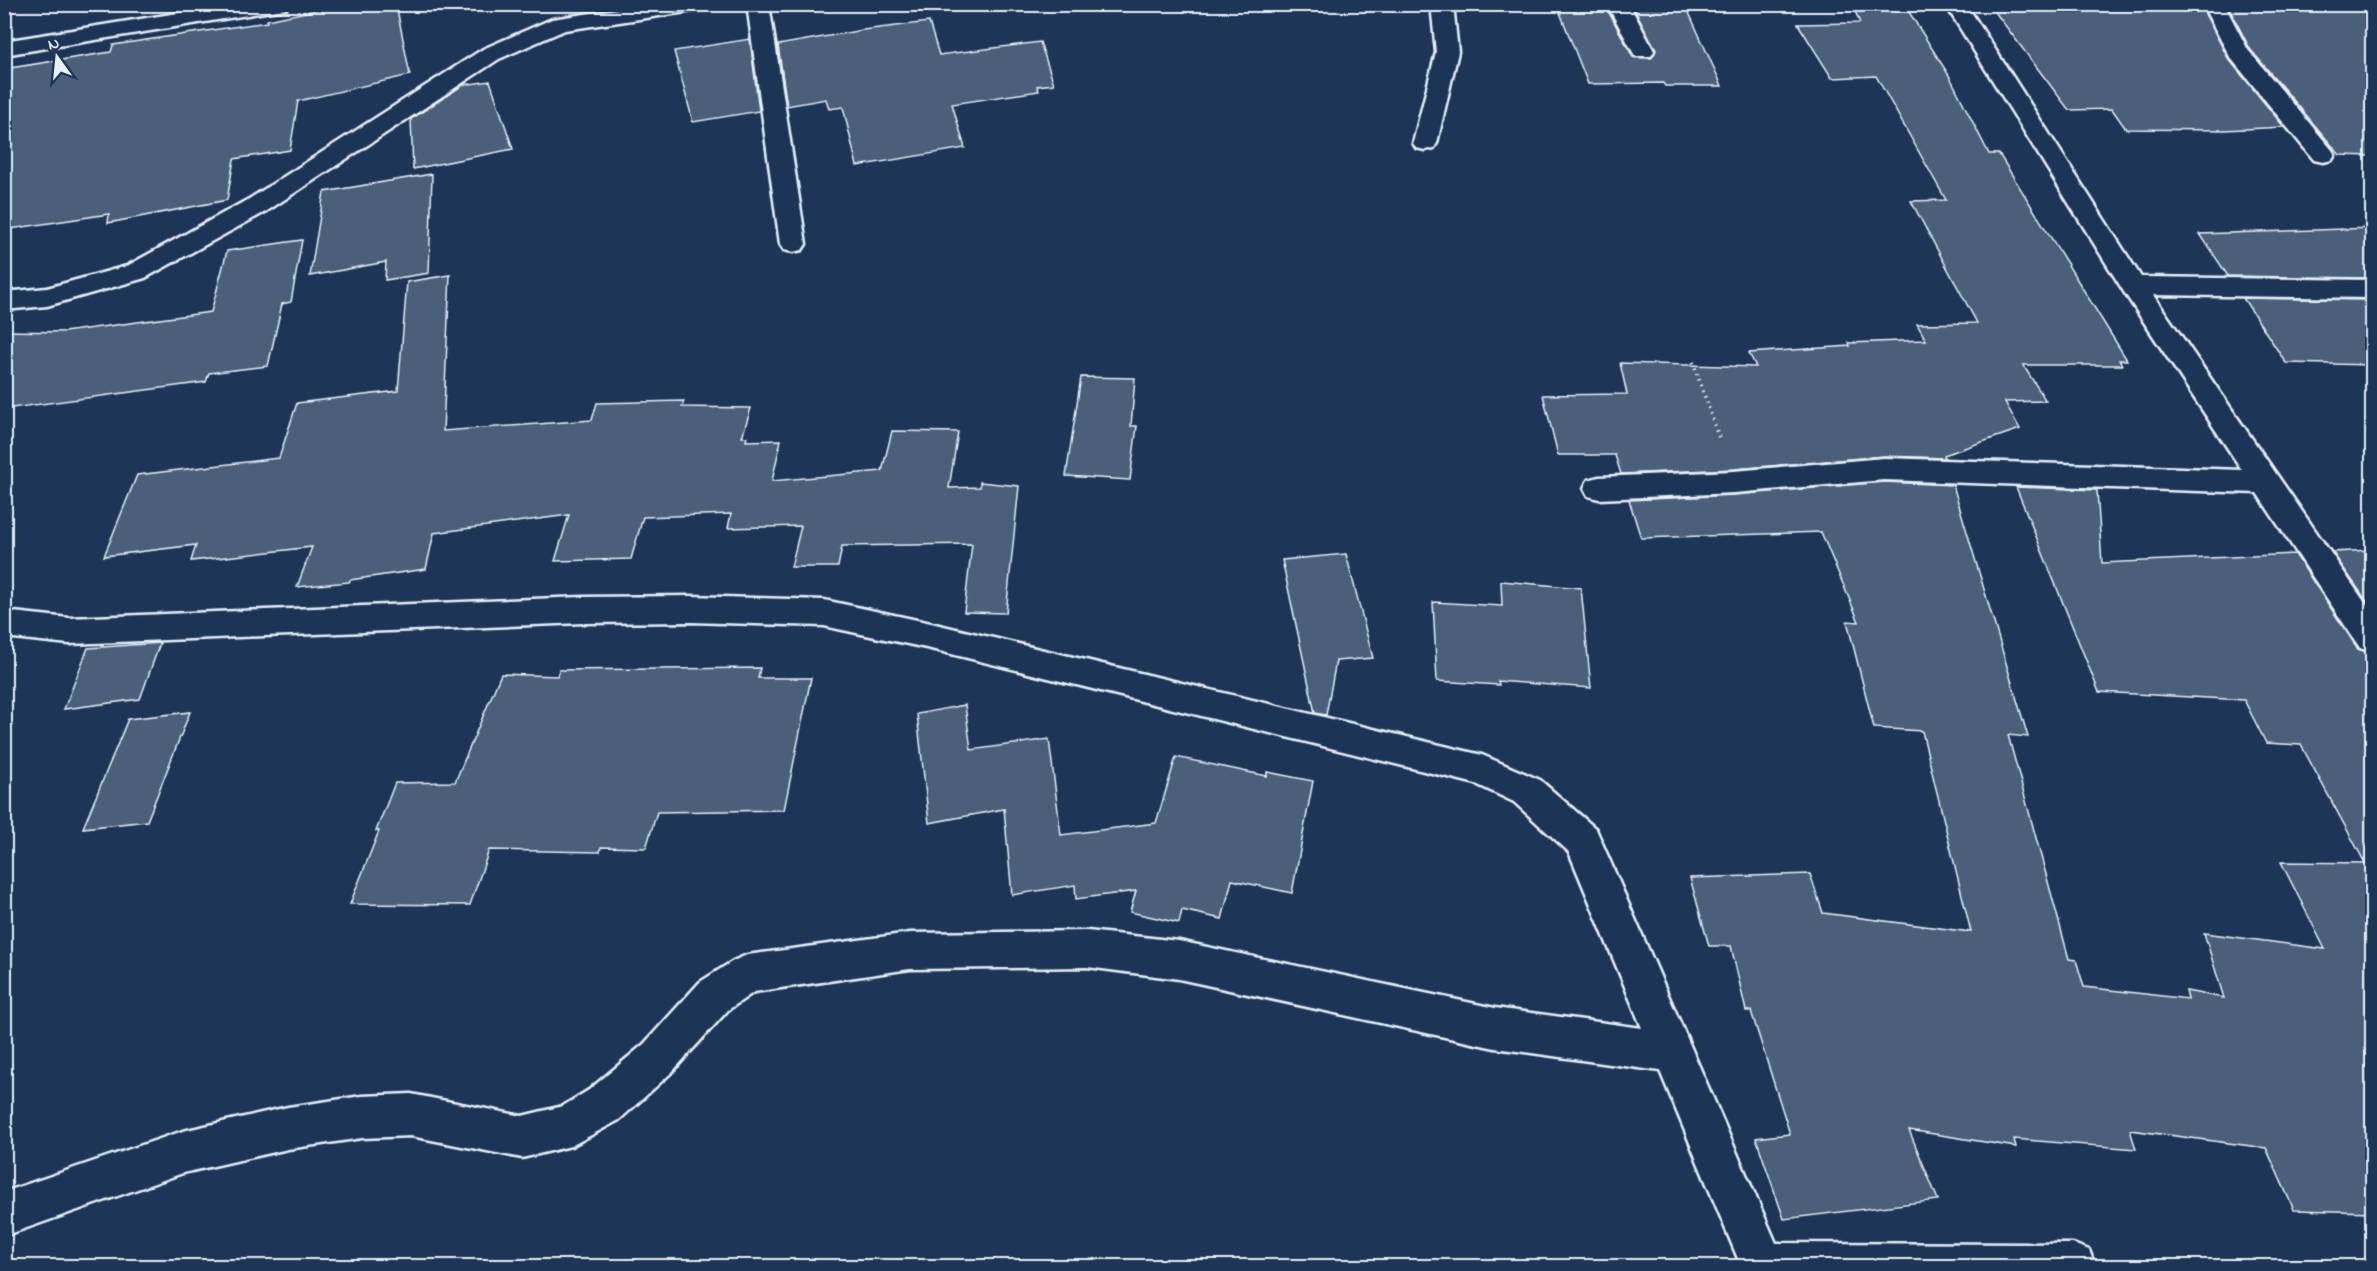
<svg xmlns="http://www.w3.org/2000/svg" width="2377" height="1271" font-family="'Indie Flower',sans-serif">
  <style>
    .building { fill: #495e7a; stroke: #e8f1f8; stroke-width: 1.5 }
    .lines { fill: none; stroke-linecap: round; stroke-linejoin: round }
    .minor-casing { stroke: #e8f1f8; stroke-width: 5 }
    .major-casing { stroke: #e8f1f8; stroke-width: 5 }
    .path { stroke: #e8f1f8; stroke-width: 4; stroke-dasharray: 1.5 4.5; stroke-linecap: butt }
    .minor { fill: #1d3557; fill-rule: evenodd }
    .major { fill: #1d3557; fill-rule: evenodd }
  </style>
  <rect width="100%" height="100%" fill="#1d3557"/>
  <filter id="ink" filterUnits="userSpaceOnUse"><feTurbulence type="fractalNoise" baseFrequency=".0167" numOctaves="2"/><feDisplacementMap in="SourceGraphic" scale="12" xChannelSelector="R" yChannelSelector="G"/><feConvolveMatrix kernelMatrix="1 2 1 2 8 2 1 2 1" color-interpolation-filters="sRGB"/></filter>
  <g filter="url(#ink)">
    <g class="building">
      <polygon points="345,4 396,4 410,75 298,101 290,150 234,159 227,200 108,223 109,214 4,230 4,69 111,52 113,45 267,22 267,20"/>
      <polygon points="1632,4 1685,4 1722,86 1665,86 1663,83 1588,84 1559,10 1607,9 1633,57 1651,58 1656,50"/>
      <polygon points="1852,4 1904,4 1950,77 1989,154 1999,154 2127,360 2119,360 2122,365 2023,365 2046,401 2005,402 2020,429 1944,455 1945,458 1884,456 1734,469 1621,474 1615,455 1558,455 1543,395 1627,394 1620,363 1756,367 1749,353 1850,346 1849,343 1926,340 1917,324 1977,323 1911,201 1946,200 1876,76 1832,78 1798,24 1860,23"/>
      <polygon points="1989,4 2200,4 2228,58 2284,127 2224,130 2126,129 2112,109 2069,110"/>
      <polygon points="2227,4 2373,5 2373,156 2340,155 2250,49"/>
      <polygon points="929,22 939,55 1040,42 1054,84 1037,86 1039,91 952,104 965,148 857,166 843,107 829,109 826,99 787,106 778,45 863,30"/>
      <polygon points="750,39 759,111 693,122 674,51"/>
      <polygon points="490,81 513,149 413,169 411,119 463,85"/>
      <polygon points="432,174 429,273 385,280 386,262 310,276 324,192"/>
      <polygon points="2373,228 2373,278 2228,276 2200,234"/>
      <polygon points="302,240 291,302 282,304 268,366 209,373 206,382 4,409 4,331 64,332 211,312 227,251"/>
      <polygon points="450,275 443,431 592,420 597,403 684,401 682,407 751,408 742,437 747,437 746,441 781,440 772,481 882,471 892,431 958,432 949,488 980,487 980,482 1019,486 1006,613 964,612 972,544 842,546 838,567 791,567 801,526 728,528 731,514 643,517 631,559 555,561 569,515 434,533 426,569 350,580 349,582 297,587 312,547 191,561 196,545 104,556 137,475 279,458 297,403 398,391 407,282"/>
      <polygon points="2243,298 2373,300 2373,365 2286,363"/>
      <polygon points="1081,377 1135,378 1131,426 1137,426 1130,480 1066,476"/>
      <polygon points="1884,482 1953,485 2028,737 2008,735 2069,959 2076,960 2084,987 2188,999 2186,991 2224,998 2204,933 2325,949 2281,862 2365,863 2301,745 2266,743 2244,700 2099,692 2016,487 2097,490 2102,563 2295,554 2358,649 2373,654 2373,1212 2294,1210 2266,1148 2130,1130 2136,1149 2014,1139 2016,1147 1909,1130 1938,1200 1784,1219 1756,1138 1790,1134 1751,1011 1746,1011 1731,946 1709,946 1690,878 1810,874 1823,913 1971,932 1922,731 1874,728 1847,621 1859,622 1821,532 1641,538 1629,500 1734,495"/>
      <polygon points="2373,550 2373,610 2332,552"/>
      <polygon points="1346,554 1373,658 1336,661 1326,715 1315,713 1282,560"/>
      <polygon points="1501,581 1581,588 1591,688 1498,681 1499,685 1437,681 1433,602 1502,606"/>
      <polygon points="160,643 140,699 64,709 88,648"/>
      <polygon points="760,668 758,678 811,678 784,810 657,812 646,848 601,847 600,852 489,850 470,905 350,904 379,831 376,831 395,783 455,782 501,674 557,676 559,670"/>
      <polygon points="965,705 971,750 1049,739 1061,835 1156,823 1176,757 1267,776 1267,772 1313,781 1292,893 1232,880 1222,919 1182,910 1179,923 1130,912 1136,891 1076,899 1075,885 1012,895 1004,809 929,823 917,714"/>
      <polygon points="190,712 147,821 83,828 128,719"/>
    </g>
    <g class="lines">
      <defs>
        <g id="minor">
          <polygon points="651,4 710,4 708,9 700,10 565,30 499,59 267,211 145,278 47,306 4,310 4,292 47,288 127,266 249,199 483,49 552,19"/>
          <polygon points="747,4 769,4 806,244 802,250 793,252 784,250 780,244"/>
          <polygon points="1431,4 1453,4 1458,52 1437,143 1434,148 1425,150 1416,148 1413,143 1436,52"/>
          <polygon points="1607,4 1629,4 1654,51 1651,56 1635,56"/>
          <polygon points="1945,4 1966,4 2141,277 2372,280 2372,298 2153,295 2372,613 2372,652 2360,648 2257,493 1884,480 1734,493 1599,499 1588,496 1584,488 1588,480 1599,477 1734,471 1884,458 2242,470 2124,292"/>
          <polygon points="2202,4 2224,4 2248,50 2332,150 2335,155 2332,160 2323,162 2314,160 2230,57"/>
          <polygon points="691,596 824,600 931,623 1482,755 1540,780 1596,829 1776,1243 2073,1244 2089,1250 2095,1266 1741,1266 1660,1071 1495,1048 1179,979 1087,967 910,969 754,992 728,1010 672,1072 619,1120 571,1146 522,1158 411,1136 362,1138 288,1149 183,1173 4,1236 4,1192 183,1131 288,1107 362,1096 411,1094 522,1116 563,1106 589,1090 644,1044 700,982 733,961 747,955 910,933 1087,931 1179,941 1495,1008 1642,1028 1569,852 1514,802 1476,784 931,649 824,626 691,622 583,623 69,644 4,637 4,611 69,618 583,597"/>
        </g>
        <polygon id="major" points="234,4 288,4 286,9 278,10 4,55 4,41"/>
      </defs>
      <use href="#minor" class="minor-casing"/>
      <use href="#major" class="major-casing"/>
      <polyline class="path" points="1693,362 1720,441"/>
      <use href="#minor" class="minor"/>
      <use href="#major" class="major"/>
    </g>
  </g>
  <rect width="2377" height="1271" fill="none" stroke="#1d3557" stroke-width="24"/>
  <rect x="12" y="12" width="2353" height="1247" fill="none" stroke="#e8f1f8" stroke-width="2" filter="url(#ink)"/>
  <g transform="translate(57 57) rotate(345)" stroke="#1d3557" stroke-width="4.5" paint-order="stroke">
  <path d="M0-4.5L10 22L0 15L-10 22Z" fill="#e8f1f8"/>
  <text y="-9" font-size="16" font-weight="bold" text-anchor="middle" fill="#e8f1f8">N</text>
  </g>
</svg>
